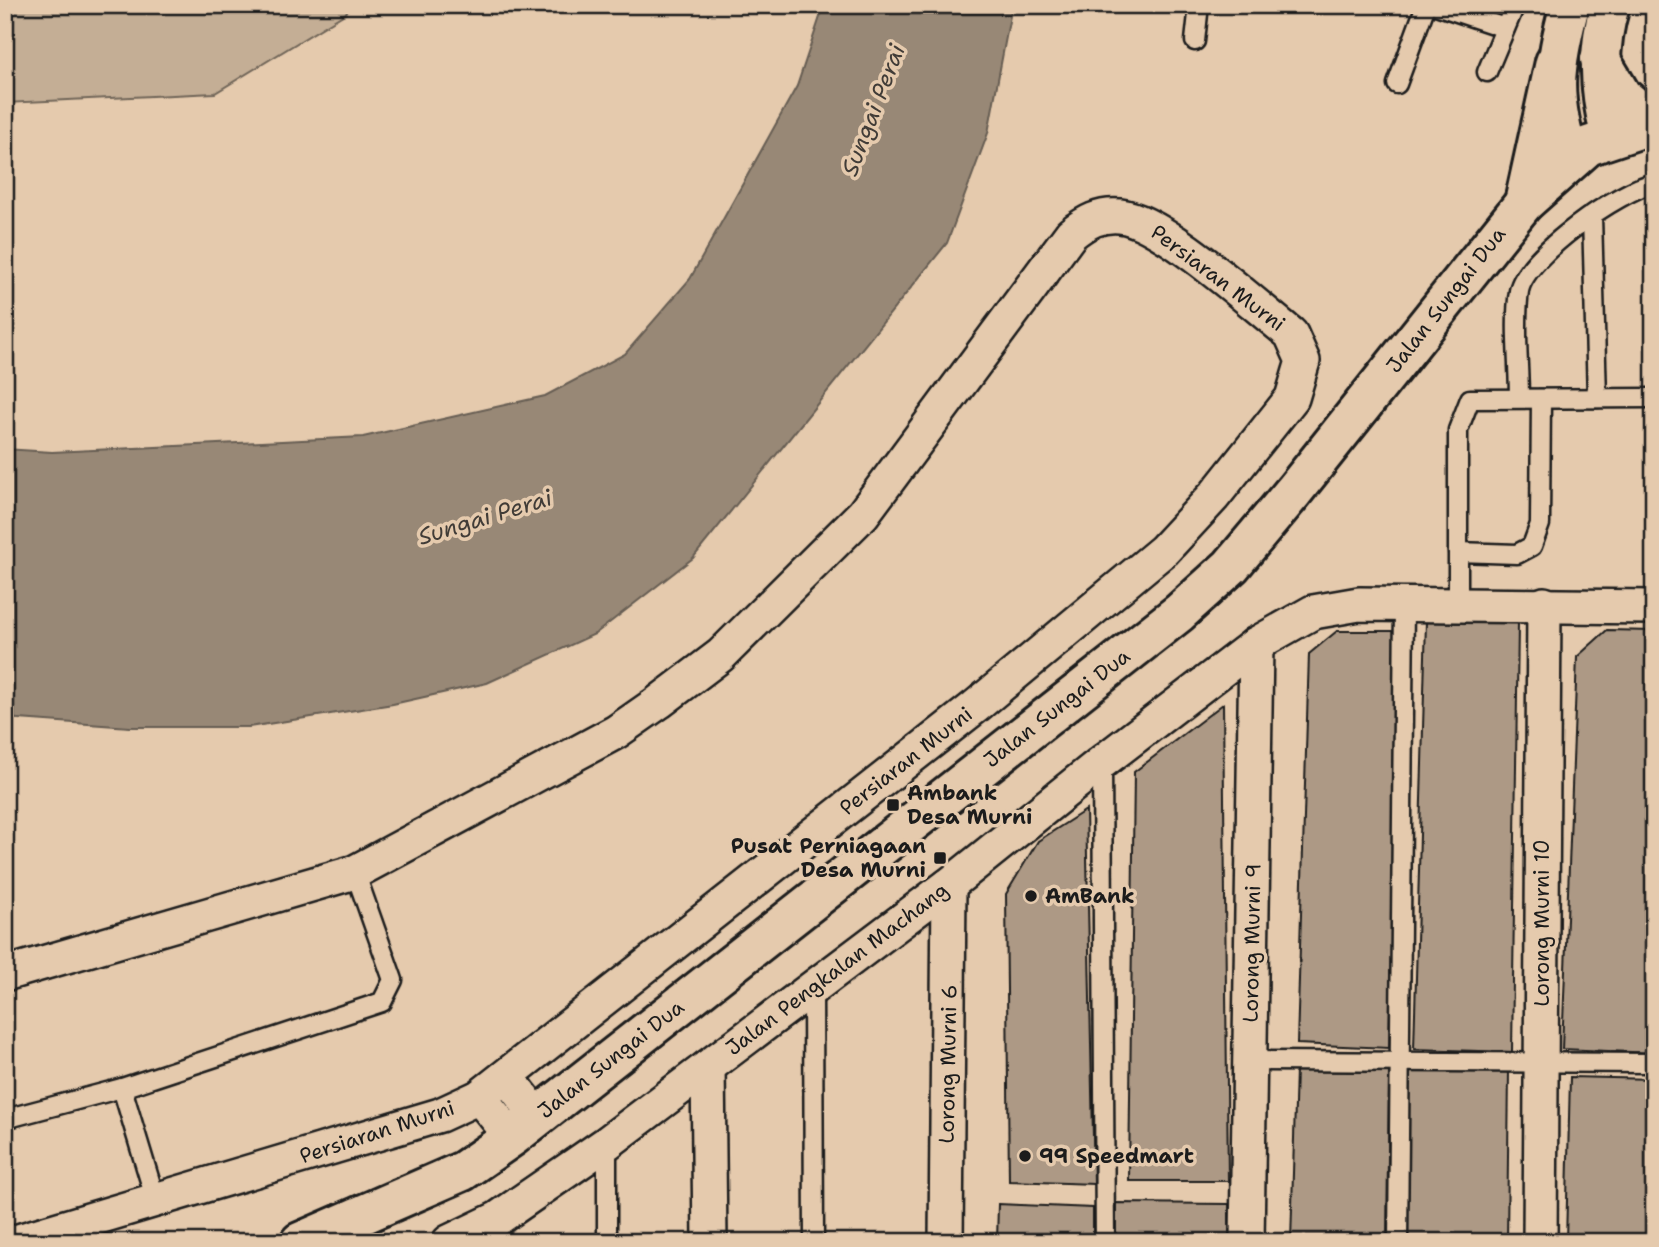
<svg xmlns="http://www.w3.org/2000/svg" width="1659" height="1247" font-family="'Shantell Sans',sans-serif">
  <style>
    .green { fill: #c4ae95; stroke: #706558; stroke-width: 2 }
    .water { fill: #988876; stroke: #665d52; stroke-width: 2 }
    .building { fill: #ad9985; stroke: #1c1c1c; stroke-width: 2 }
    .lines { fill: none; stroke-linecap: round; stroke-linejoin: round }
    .service-casing { stroke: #1c1c1c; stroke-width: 23 }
    .minor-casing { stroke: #1c1c1c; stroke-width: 38 }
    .tertiary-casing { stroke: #1c1c1c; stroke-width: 44 }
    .secondary-casing { stroke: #1c1c1c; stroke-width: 44 }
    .service { stroke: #e5caad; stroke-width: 18 }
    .minor { stroke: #e5caad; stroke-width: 33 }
    .tertiary { stroke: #e5caad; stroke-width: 38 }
    .secondary { stroke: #e5caad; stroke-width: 38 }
    .poi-dot { fill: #1c1c1c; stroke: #e5caad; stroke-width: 2.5 }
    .labels { text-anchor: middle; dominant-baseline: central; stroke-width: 7; stroke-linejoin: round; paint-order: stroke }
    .street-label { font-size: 21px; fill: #1c1c1c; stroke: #e5caad }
    .poi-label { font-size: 21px; font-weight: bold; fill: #1c1c1c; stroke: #e5caad; text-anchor: start }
    .water-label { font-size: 23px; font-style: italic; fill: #413c37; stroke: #e5caad }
  </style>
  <rect width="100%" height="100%" fill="#e5caad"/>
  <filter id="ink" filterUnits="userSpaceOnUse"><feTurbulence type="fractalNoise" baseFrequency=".0143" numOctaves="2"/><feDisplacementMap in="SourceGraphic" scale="14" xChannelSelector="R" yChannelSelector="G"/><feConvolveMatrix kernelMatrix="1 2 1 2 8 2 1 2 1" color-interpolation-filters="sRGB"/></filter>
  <g filter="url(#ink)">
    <polygon class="green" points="5,5 350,5 346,13 215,93 5,103"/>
    <polygon class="water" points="824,5 1012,5 988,133 947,243 693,558 595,634 487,683 393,704 249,727 130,727 5,718 5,449 52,452 363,437 545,396 625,354 690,279 797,86"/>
    <g class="building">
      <polygon points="1426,621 1518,623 1512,1052 1414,1049"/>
      <polygon points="1607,630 1654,631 1654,1053 1562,1049 1577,657"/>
      <polygon points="1337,631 1398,631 1389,1048 1297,1044 1309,654"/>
      <polygon points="1223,704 1228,1181 1129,1181 1134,772"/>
      <polygon points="1086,810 1094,1184 1009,1181 1006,894 1038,841"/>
      <polygon points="1296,1069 1389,1071 1387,1242 1291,1242"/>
      <polygon points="1408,1070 1509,1071 1507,1242 1406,1242"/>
      <polygon points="1570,1077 1654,1079 1654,1242 1566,1242"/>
      <polygon points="1116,1203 1229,1204 1229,1242 1116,1242"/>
      <polygon points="998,1204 1093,1208 1093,1242 997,1242"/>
    </g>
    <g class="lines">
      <defs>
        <g id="service">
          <polyline points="1436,5 1505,28"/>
          <polyline points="1195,41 1199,5"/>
          <polyline points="1487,72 1515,5"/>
          <polyline points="1397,84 1426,5"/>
          <polyline points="1592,216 1597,398"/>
          <path d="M1519 398C1519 365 1514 323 1519 291 1525 256 1620 190 1654 183"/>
          <polyline points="1458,552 1517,554 1532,546 1540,524 1541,399"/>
          <polyline points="1458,604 1458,430 1470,399 1654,398"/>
          <polyline points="1102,762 1105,1242"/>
          <polyline points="813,987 814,1242"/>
          <polyline points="1250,1061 1654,1063"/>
          <polyline points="122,1088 156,1201"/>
          <polyline points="5,1119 122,1088 382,1002 393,980 355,872"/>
          <polyline points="607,1143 607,1242"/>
          <polyline points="1398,1242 1404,604"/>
        </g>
        <g id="minor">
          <path d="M5 974 355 872 616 732 659 702 721 655 863 514 1071 234C1086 222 1100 214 1120 216 1162 220 1254 305 1291 334L1303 361 1292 398 1214 496 1164 550 975 707 479 1097 440 1115 15 1242"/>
          <polyline points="708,1067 710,1242"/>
          <polyline points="507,1077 538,1117"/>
          <polyline points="479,1097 512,1137"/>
          <polyline points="449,1242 497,1219 607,1143 949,885 1102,762 1256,644 1313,612 1359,604 1654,607"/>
          <polyline points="946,1242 949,885"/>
          <polyline points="1247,1242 1256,644"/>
          <polyline points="1540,1242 1544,604"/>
        </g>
        <g id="tertiary">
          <path d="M1610 5C1597 48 1599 94 1611 137"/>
          <path d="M1570 161C1550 96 1553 69 1570 5"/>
        </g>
        <g id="secondary">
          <polyline points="1600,59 1622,96 1654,123"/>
          <polyline points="1524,203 1555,62"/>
          <polyline points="300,1242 463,1171 512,1137 1179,613 1231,566 1294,491 1524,203 1588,146 1654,124"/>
        </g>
      </defs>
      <use href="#service" class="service-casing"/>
      <use href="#minor" class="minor-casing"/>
      <use href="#tertiary" class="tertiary-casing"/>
      <use href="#secondary" class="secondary-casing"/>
      <use href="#service" class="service"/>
      <use href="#minor" class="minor"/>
      <use href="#tertiary" class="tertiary"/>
      <use href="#secondary" class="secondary"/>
    </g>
  </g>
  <g class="poi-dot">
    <rect x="886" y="798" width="14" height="14" rx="3.5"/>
    <rect x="933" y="851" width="14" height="14" rx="3.5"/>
    <circle cx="1031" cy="896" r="7"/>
    <circle cx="1025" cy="1156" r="7"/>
  </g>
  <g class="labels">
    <g class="street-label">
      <text transform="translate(1218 278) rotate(37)">Persiaran Murni</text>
      <text transform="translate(1446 300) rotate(-52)">Jalan Sungai Dua</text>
      <text transform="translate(1057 708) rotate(-38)">Jalan Sungai Dua</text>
      <text transform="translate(906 761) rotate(-38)">Persiaran Murni</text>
      <text transform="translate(1542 923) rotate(-90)">Lorong Murni 10</text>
      <text transform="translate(1252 943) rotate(-89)">Lorong Murni 9</text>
      <text transform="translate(837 969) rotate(-37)">Jalan Pengkalan Machang</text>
      <text transform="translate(611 1059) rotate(-38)">Jalan Sungai Dua</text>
      <text transform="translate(948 1064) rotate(-89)">Lorong Murni 6</text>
      <text transform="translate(377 1132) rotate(-18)">Persiaran Murni</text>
    </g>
    <g class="poi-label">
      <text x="907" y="793">Ambank<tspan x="907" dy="24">Desa Murni</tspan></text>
      <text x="926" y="846" text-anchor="end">Pusat Perniagaan<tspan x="926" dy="24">Desa Murni</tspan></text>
      <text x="1045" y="896">AmBank</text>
      <text x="1039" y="1156">99 Speedmart</text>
    </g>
    <g class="water-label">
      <text transform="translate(873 110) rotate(-69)">Sungai Perai</text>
      <text transform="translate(485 517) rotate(-17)">Sungai Perai</text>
    </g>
  </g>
  <rect width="1659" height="1247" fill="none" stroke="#e5caad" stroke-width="28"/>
  <rect x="14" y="14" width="1631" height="1219" fill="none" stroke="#1c1c1c" stroke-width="2.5" filter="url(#ink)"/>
</svg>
